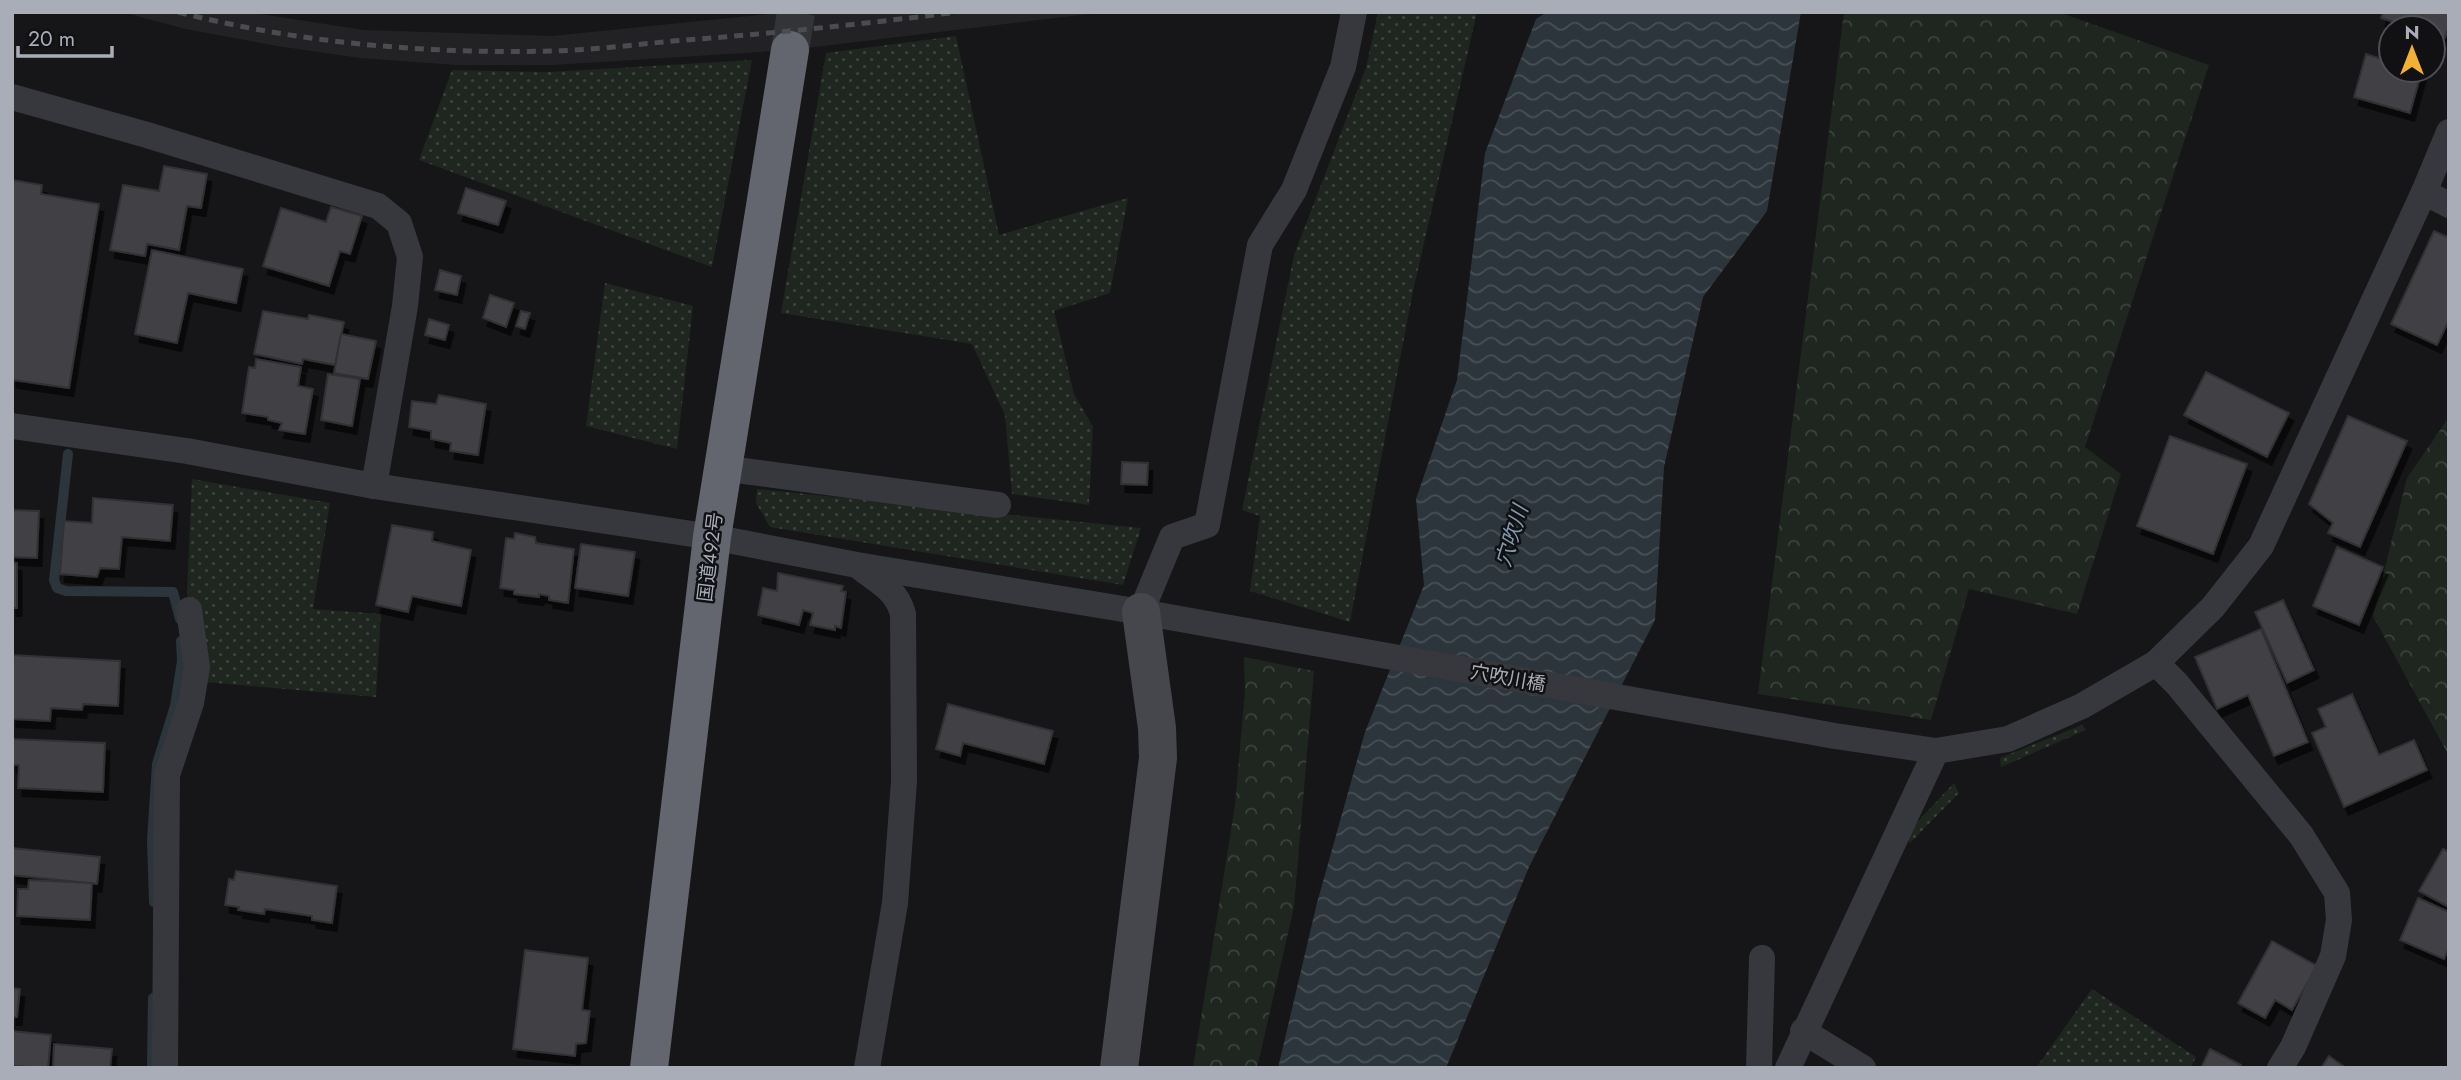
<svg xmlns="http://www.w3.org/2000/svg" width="2461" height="1080" font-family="Jost,'Noto Sans JP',sans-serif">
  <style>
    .built { fill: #222225 }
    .grass { fill: url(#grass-dots) }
    .forest { fill: url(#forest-crowns) }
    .water { fill: url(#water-waves) }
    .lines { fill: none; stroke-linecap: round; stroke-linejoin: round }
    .stream { stroke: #2c353c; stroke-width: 10 }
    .building { fill: #404145; stroke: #303034; stroke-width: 2; filter: url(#shadow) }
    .highway-tunnel { stroke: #333438; stroke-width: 38; stroke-dasharray: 38 19; stroke-linecap: butt }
    .street { stroke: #37383d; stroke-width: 26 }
    .secondary { stroke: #45474d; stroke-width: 38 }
    .highway { stroke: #63666e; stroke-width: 38 }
    .rail { stroke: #4a4c52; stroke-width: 5; stroke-dasharray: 9 7; stroke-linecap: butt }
    .labels { text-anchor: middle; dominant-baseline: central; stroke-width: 5; stroke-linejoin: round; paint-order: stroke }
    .street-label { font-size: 19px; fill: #a8adb8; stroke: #111113 }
    .water-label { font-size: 21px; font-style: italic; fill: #7f9bb3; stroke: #111113 }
  </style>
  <defs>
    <pattern id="grass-dots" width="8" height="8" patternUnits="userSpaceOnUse" patternTransform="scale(1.75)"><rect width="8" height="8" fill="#1e261f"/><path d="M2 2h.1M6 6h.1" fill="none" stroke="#3c433d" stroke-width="1.8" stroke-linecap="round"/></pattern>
    <pattern id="forest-crowns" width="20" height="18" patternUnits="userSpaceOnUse" patternTransform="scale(1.75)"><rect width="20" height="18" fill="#1e261f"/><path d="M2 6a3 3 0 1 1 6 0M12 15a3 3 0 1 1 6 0" fill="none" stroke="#3c433d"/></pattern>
    <pattern id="water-waves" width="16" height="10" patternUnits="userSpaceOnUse" patternTransform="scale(1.75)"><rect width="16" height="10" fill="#2c353c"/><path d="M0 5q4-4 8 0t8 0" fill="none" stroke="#485056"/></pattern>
    <filter id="shadow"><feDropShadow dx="4.5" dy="8" stdDeviation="0" flood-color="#0009"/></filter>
  </defs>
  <rect width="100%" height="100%" fill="#161618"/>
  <polygon class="built" points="122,12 247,12 364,30 552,36 789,12 1106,12 790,50 553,65 456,65 360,58 277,46 185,29"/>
  <g class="grass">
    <polygon points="1378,12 1477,12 1413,291 1350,622 1250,591 1260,516 1242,510 1294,255 1366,68"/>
    <polygon points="956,36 999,235 1128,198 1110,293 1054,311 1074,394 1093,427 1089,505 1012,494 1005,415 972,344 781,313 826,53"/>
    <polygon points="752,60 712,267 419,160 452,70 550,72"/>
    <polygon points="605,283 693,306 677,449 586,426"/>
    <polygon points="192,479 330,503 313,609 381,614 376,697 205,682 187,594"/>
    <polygon points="757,489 1141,528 1123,585 770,527 756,503"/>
    <polygon points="2082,725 2086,730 2001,767 2000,758"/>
    <polygon points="1954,783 1959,793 1910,843 1905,835"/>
    <polygon points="2092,989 2196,1057 2190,1068 2036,1068"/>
  </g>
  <g class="forest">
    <polygon points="1844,12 2058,12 2209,65 2085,447 2121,474 2077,614 1969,589 1931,720 1758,694"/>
    <polygon points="2447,420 2449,421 2449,756 2373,616 2407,478"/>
    <polygon points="1244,657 1314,671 1294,907 1257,1068 1193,1068 1235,805 1245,690"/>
  </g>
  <polygon class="water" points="1547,12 1801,12 1767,211 1703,297 1664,467 1655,620 1529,867 1446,1068 1278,1068 1317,903 1365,732 1424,585 1416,499 1457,380 1485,153 1536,19"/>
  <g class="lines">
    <g class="stream">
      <polyline points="68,454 54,580 57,588 66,591 173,592 180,619"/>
      <polyline points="154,902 152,840 157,764 175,706 182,661 181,641"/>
      <polyline points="152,1067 153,998"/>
    </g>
  </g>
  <g class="building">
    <polygon points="2383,12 2449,12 2449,26 2445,38 2433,34 2433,28 2413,28 2381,18"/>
    <polygon points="2366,54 2391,62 2391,70 2422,70 2410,113 2354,97"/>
    <polygon points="164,166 207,174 201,208 187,206 179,250 147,244 145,256 110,250 123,185 159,191"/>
    <polygon points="12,180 42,185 41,194 99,204 69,388 12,380"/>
    <polygon points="466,188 506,201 498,225 458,213"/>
    <polygon points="331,207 362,216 350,254 340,251 329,286 263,266 281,208 326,222"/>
    <polygon points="2434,231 2449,238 2449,320 2437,345 2391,324"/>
    <polygon points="152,250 243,269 236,303 188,293 177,343 135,334"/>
    <polygon points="440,270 461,276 457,295 435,290"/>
    <polygon points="490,295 514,303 506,327 483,318"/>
    <polygon points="263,311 308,319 309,315 344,322 335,365 303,359 302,364 254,354"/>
    <polygon points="521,311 530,313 525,329 516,326"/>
    <polygon points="429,319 449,325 445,340 425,335"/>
    <polygon points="341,334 376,341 368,379 334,373"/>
    <polygon points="256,359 301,367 298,386 313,389 305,434 279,430 282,423 268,420 268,417 242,413 249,367 255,368"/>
    <polygon points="2206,372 2289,413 2267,457 2184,415"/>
    <polygon points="328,374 360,379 352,426 321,420"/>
    <polygon points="439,395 486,404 478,455 450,451 451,443 431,439 431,431 409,427 412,401 436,404"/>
    <polygon points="2348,416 2407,441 2360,547 2328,533 2333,523 2309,504"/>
    <polygon points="2170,436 2247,464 2213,554 2137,526"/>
    <polygon points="1122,462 1148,463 1147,485 1121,484"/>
    <polygon points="93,498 173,505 170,541 122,537 119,569 100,568 97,577 60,574 64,521 92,523"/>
    <polygon points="12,510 39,511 37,558 12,557"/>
    <polygon points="392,525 433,532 432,541 471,550 461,606 412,596 408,612 376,605"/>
    <polygon points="515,533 535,537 536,543 574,549 568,603 549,600 549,596 539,594 539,597 514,594 514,590 500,588 506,538 514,539"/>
    <polygon points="581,544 635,552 628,596 575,588"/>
    <polygon points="2337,547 2383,567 2359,625 2313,606"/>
    <polygon points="12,562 17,563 17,608 12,608"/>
    <polygon points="778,573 843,586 841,591 846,592 841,628 835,626 835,630 810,625 813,613 803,610 799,625 758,615 763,588 777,591"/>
    <polygon points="2283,600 2314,670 2287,683 2255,612"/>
    <polygon points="2261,629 2308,742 2274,756 2248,695 2217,709 2195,657"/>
    <polygon points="12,655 120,661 118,706 83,704 82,710 51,708 50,721 12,719"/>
    <polygon points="2352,694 2379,755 2414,740 2427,770 2344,807 2312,733 2326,727 2318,709"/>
    <polygon points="948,704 1053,731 1044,764 963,743 960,756 936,749"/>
    <polygon points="12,739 105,743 103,792 18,788 19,765 12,765"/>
    <polygon points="12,848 100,857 97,884 12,875"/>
    <polygon points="2443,849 2449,852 2449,907 2419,891"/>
    <polygon points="236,871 337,886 332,923 312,920 312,916 265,909 264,914 238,910 239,907 225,905 229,879 234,880"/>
    <polygon points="29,880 92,883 90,920 17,916 18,889 28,889"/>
    <polygon points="2418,898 2449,912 2449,948 2444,959 2400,940"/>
    <polygon points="2272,941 2317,966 2292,1010 2275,1000 2265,1018 2238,1003"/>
    <polygon points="525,950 588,958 582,1010 590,1011 586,1043 576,1044 575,1056 513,1049"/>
    <polygon points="12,988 20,989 17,1017 12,1017"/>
    <polygon points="12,1031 51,1035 48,1068 12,1066"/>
    <polygon points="54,1044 112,1049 110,1068 53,1067"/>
    <polygon points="2210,1049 2241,1065 2239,1068 2201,1068"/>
    <polygon points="2329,1056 2346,1068 2321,1068"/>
  </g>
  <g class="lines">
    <polyline class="highway-tunnel" points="790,50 796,12"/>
    <g class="street">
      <polyline points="12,97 147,135 378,206 399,223 410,257 405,306 374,486"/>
      <polyline points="2424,192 2449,205"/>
      <polyline points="12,426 187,451 374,486 712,537 857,565 1141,612 1835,736 1936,751 2008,739 2082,706 2156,663 2213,607 2261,546 2424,192 2449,132"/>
      <polyline points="722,468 998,505"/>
      <path d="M862 569C880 582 897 591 903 614L904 781 895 903 867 1068"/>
      <polyline points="1141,612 1172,537 1207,525 1260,245 1294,190 1343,67 1354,12"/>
      <polyline points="2156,663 2177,684 2301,835 2337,893 2339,920 2333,956 2293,1047 2280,1068"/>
      <polyline points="1803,1031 1863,1068"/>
      <polyline points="165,1068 167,775 191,703 197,667 189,610"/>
      <polyline points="1759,1068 1762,958"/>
      <polyline points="1788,1068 1936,751"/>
    </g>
    <polyline class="secondary" points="1119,1068 1158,758 1157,728 1141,612"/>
    <polyline class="highway" points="649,1068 712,537 790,50"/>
    <path class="rail" d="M178 12C298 43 427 54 551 51 592 50 633 45 673 41 768 34 863 24 958 12"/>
  </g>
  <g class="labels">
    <g class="street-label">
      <text transform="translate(710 557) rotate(-83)">国道492号</text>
      <text transform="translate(1508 678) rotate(10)">穴吹川橋</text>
    </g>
    <g class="water-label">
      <text transform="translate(1512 536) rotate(-73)">穴吹川</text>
    </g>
  </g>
  <rect width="2461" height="1080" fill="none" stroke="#a8adb8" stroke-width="28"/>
  <g transform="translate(2412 49)"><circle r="33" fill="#111113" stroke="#4d4f55" stroke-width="2"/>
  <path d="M0-5L12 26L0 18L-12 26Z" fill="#f2b134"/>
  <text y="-10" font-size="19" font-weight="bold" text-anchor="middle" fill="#a8adb8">N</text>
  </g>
  <path d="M18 46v10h94v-10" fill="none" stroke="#a8adb8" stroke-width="3.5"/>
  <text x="28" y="46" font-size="21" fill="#a8adb8" stroke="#111113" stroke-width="5" paint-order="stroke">20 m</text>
</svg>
